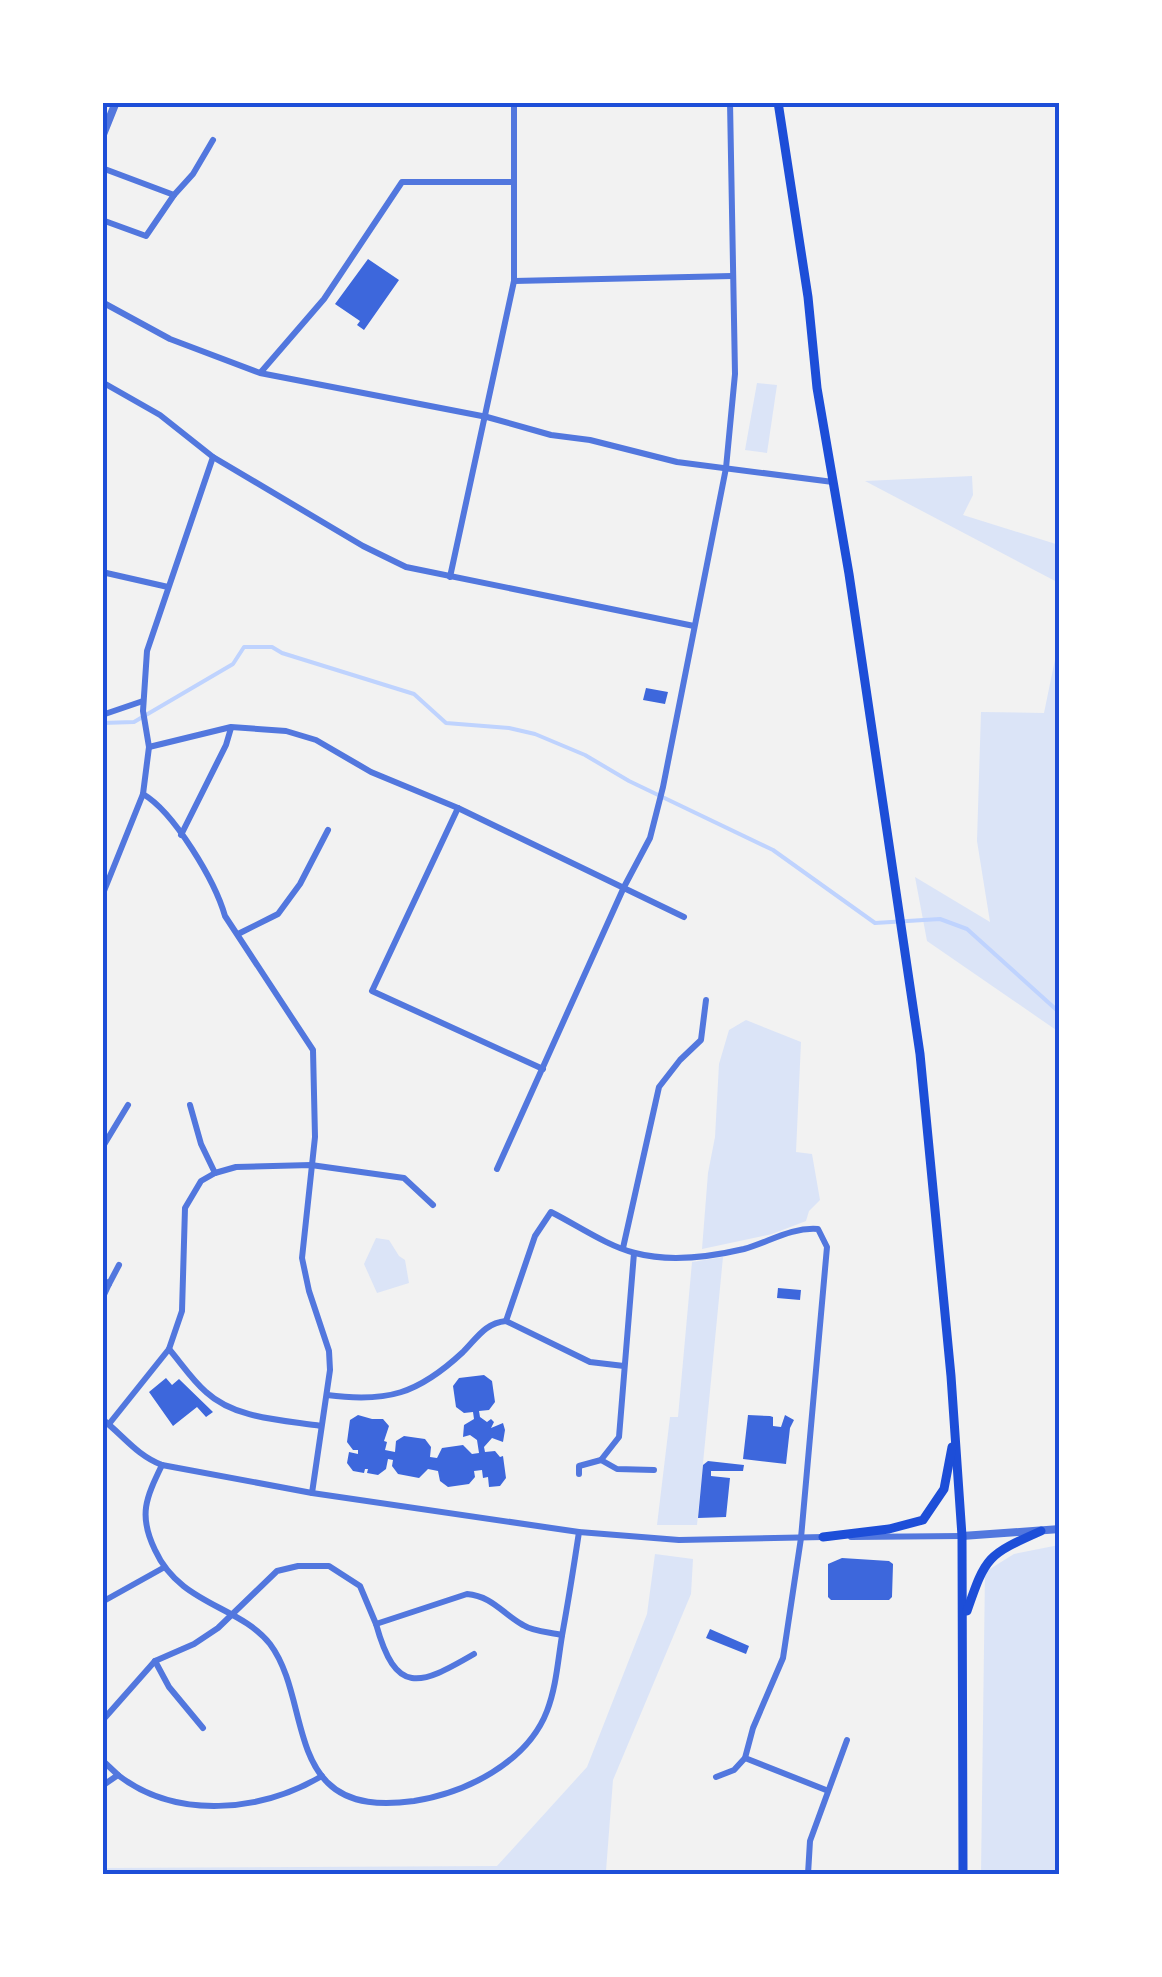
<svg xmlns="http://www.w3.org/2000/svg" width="1162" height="1977" font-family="'Open Sans',sans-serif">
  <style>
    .green { fill: #dbe4f7 }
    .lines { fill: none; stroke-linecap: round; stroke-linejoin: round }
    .stream { stroke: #bfd3fe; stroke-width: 4 }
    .building { fill: #3d67dc }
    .minor { stroke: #5277de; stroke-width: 6 }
    .tertiary { stroke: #5277de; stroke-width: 8 }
    .secondary { stroke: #1d4ed8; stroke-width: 9 }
    .rail { stroke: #7290e2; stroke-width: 4 }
    .neatline { fill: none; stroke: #1d4ed8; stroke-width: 4 }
  </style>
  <rect width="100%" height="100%" fill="#f2f2f2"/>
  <g class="green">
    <polygon points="757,383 777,385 767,453 745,450"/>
    <polygon points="972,476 973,495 963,515 1059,545 1059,583 865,481"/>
    <polygon points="1059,640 1059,1032 927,941 915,877 990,922 977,841 981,712 1044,713"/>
    <polygon points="746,1020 801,1042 796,1152 812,1154 820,1200 809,1211 806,1221 772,1234 702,1249 708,1173 715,1137 719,1064 729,1030"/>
    <polygon points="376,1238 389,1240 399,1256 405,1260 409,1283 377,1293 364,1264"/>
    <polygon points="723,1257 697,1525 657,1525 670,1417 678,1417 692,1262"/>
    <polygon points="1059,1545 1059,1874 981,1874 985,1572 1014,1554"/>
    <polygon points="655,1554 693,1559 691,1594 613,1780 606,1871 629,1874 103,1874 103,1868 497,1866 587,1767 647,1614"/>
  </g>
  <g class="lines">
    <polyline class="stream" points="102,723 134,722 233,664 244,647 272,647 282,653 414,694 446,723 509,728 535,734 585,755 629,781 773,850 875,923 940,919 967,929 1060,1013"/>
  </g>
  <g class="building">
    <polygon points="368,259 399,280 364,330 357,325 360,321 335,304"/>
    <polygon points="646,688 668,692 665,704 643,700"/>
    <polygon points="778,1288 801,1290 800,1300 777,1298"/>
    <polygon points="484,1375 492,1381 495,1402 489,1410 479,1411 480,1417 487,1422 491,1419 494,1422 491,1428 503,1423 505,1430 503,1442 492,1438 484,1447 485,1452 495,1451 500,1457 503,1456 506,1478 500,1486 489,1487 488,1477 483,1478 482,1470 474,1471 475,1477 469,1484 448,1487 440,1481 438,1471 428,1469 419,1478 398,1474 392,1466 393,1460 388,1459 386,1469 378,1475 367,1473 368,1469 365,1469 364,1473 353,1471 347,1463 349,1452 358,1454 358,1450 353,1450 347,1442 350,1420 358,1415 372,1419 383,1419 389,1426 384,1441 387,1442 385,1450 395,1452 396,1441 404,1436 425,1439 431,1447 430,1457 437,1458 442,1448 463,1445 472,1454 479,1453 477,1440 470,1435 463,1437 464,1425 474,1419 473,1412 464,1413 456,1407 453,1386 459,1378"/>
    <polygon points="166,1378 172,1385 179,1379 213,1412 206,1417 197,1407 173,1426 149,1392"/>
    <polygon points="748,1415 770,1416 773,1417 773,1426 781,1427 785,1415 794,1420 790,1428 786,1464 743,1459"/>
    <polygon points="708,1461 744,1465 743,1471 711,1471 711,1476 730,1478 726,1517 698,1518 703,1465"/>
    <polygon points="842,1558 889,1561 893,1564 892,1597 889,1600 831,1600 828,1597 828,1564"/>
    <polygon points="710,1629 749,1646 746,1654 706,1638"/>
  </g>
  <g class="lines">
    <g class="minor">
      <polyline points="102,168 174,195 146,236 102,220"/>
      <polyline points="174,195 193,174 213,140"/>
      <polyline points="514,281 732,276"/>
      <polyline points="102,302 170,339 260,373 487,417 551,435 590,440 677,462 833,482"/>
      <polyline points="261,372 324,299 402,182 514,182"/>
      <polyline points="102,382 160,415 213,457 363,546 406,567 694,626"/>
      <polyline points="102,572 168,587"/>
      <polyline points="450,577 514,281 514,102"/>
      <polyline points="102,715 143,701"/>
      <polyline points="149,747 231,727 286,731 316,740 371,772 458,808 684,917"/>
      <path d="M143 794C174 812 215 881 225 916L313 1050 315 1137 302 1258 309 1291 329 1351 330 1370 312 1493"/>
      <polyline points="458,808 372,991 543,1069"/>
      <polyline points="181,835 226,745 231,728"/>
      <polyline points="102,896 143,794 149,747 143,711 147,651 213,457"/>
      <polyline points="238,934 278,914 300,884 328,830"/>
      <polyline points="190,1105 201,1144 215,1173"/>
      <polyline points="102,1148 128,1105"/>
      <polyline points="497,1169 624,887 650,838 663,787 726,468 735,374 730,102"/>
      <polyline points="623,1248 659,1087 680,1060 701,1040 706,1000"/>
      <polyline points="102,1279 109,1284 102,1299"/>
      <polyline points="109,1284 119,1265"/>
      <path d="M506 1321 535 1236 551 1212C577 1225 607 1246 635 1253 669 1262 710 1257 744 1249 769 1242 791 1227 818 1229L827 1247 801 1538 783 1658 753 1728 745 1758 734 1770 716 1777"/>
      <polyline points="506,1321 590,1362 624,1366"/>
      <polyline points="169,1349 182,1311 185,1208 201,1181 215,1173 236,1167 311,1165 404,1178 433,1205"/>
      <path d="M327 1395C387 1403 418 1394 463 1352 477 1338 485 1323 506 1321"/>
      <path d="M102 1419C123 1435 136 1455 162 1465L312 1493 579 1532 679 1540 824 1537"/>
      <path d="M109 1424 169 1349C181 1363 192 1380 206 1392 235 1419 283 1420 321 1426"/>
      <polyline points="601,1460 617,1469 654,1470"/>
      <path d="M162 1465C146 1498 138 1515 155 1550 180 1605 239 1605 270 1644 300 1684 294 1750 328 1783 350 1805 384 1805 414 1801 465 1793 527 1763 547 1711 557 1685 558 1657 563 1630 569 1597 574 1565 579 1532"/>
      <polyline points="579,1474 579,1466 601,1460 619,1437 634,1253"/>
      <polyline points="851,1537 962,1536"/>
      <polyline points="102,1602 163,1568"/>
      <path d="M376 1624C396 1696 419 1686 474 1654"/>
      <polyline points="155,1661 169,1687 203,1728"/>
      <path d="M102 1721 155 1661 194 1644 218 1628 277 1571 298 1566H329L360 1586 376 1624 467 1594C492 1596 503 1614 523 1625 534 1632 550 1632 562 1635"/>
      <polyline points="745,1758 826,1790"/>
      <polyline points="102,1760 118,1775 102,1786"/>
      <path d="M118 1775C176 1820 261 1812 322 1776"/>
      <polyline points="808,1874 810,1841 847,1740"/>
    </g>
    <g class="tertiary">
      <polyline points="102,137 116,102"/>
      <polyline points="962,1536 1060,1529"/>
    </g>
    <g class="secondary">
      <polyline points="778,102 808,297 817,388 849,574 920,1054 951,1376 962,1536 963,1874"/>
      <polyline points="823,1537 889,1529 923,1520 944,1489 952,1447"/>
      <path d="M967 1611C986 1556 987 1555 1041 1531"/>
    </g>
    <polyline class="rail" points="1059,380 1060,380"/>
  </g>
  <rect width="1162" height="1977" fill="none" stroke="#ffffff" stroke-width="210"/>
  <rect x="105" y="105" width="952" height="1767" class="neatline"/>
</svg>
